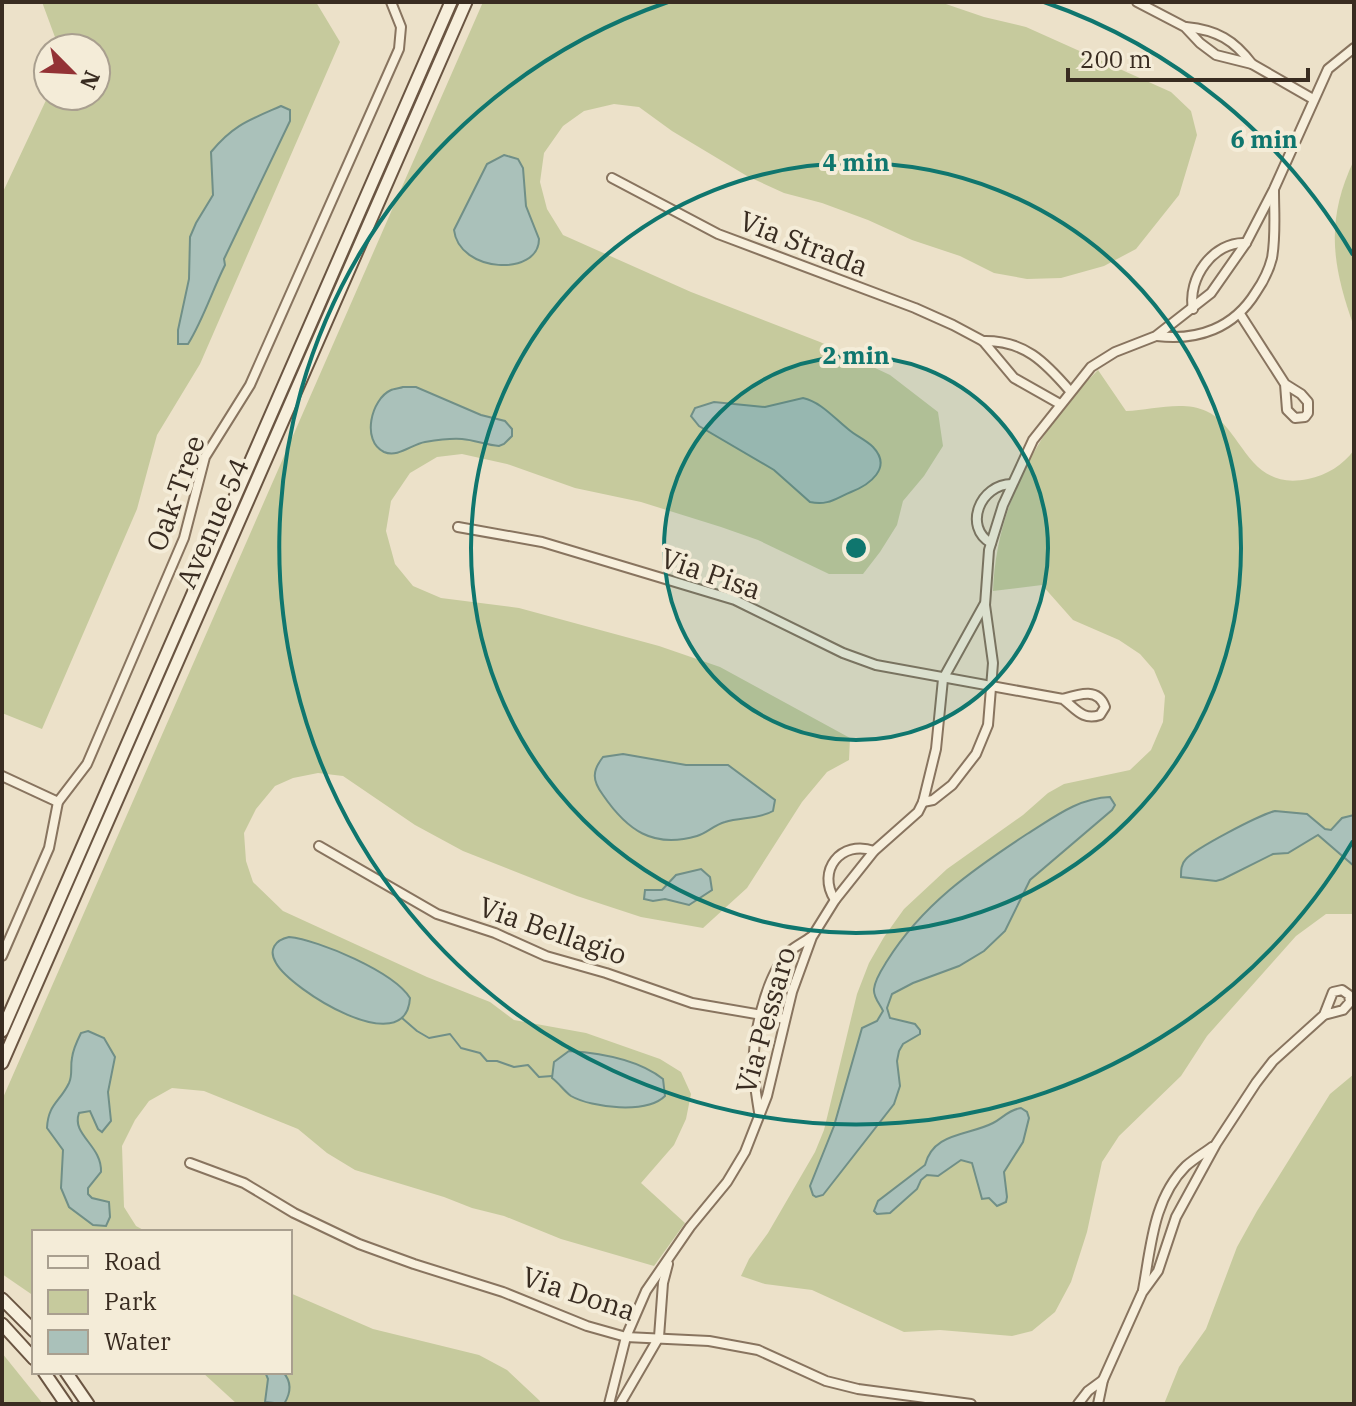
<svg xmlns="http://www.w3.org/2000/svg" width="1356" height="1406" font-family="'IBM Plex Serif',serif">
  <style>
    .green { fill: #c6ca9d }
    .water { fill: #aac1ba; stroke: #708f87; stroke-width: 2 }
    .lines { fill: none; stroke-linecap: round; stroke-linejoin: round }
    .stream { stroke: #708f87; stroke-width: 2 }
    .street-casing { stroke: #88745f; stroke-width: 12 }
    .secondary-casing { stroke: #6a5542; stroke-width: 15 }
    .street { stroke: #f7efdc; stroke-width: 8 }
    .secondary { stroke: #f7efdc; stroke-width: 11 }
    .ring { fill: none; stroke: #0f766e; stroke-width: 4 }
    .labels { text-anchor: middle; dominant-baseline: central; stroke-width: 8; stroke-linejoin: round; paint-order: stroke }
    .street-label { font-size: 28px; fill: #392c21; stroke: #f4ecd8 }
    .centre { fill: #0f766e; stroke: #f4ecd8; stroke-width: 4 }
    .ring-label { font-size: 24px; text-anchor: middle; font-weight: bold; fill: #0f766e; stroke: #f4ecd8; stroke-width: 8; stroke-linejoin: round; paint-order: stroke }
  </style>
  <rect width="100%" height="100%" fill="#ece1c9"/>
  <g class="green">
    <polygon points="42,2 316,2 340,42 200,364 157,435 137,509 42,729 2,713 2,194 48,96 96,96 96,48 59,48"/>
    <polygon points="483,2 940,2 984,17 1026,27 1171,92 1191,111 1197,135 1179,195 1136,249 1104,266 1061,278 1027,279 994,273 960,256 912,240 868,220 822,203 784,193 747,176 672,131 639,107 614,104 584,111 563,126 544,153 540,182 547,209 563,235 691,292 820,342 890,375 938,412 943,446 924,476 903,501 897,525 880,552 863,574 829,574 758,540 721,527 641,502 575,488 507,464 462,454 437,457 410,473 391,501 386,531 395,564 413,586 441,598 519,608 659,646 720,667 850,738 849,760 827,772 802,802 747,888 703,928 641,917 577,896 463,851 415,825 343,776 318,773 293,778 275,786 256,809 244,833 246,861 253,882 283,911 427,977 490,1002 514,1020 586,1033 660,1059 681,1072 691,1094 686,1119 674,1145 641,1183 685,1223 654,1266 561,1239 504,1216 472,1208 444,1197 355,1170 327,1153 298,1129 204,1091 172,1088 149,1101 135,1120 122,1146 124,1207 136,1226 147,1232 34,1232 34,1296 2,1274 2,1100"/>
    <path d="M1354 160V327C1332 265 1325 221 1354 160Z"/>
    <path d="M1098 370 1126 411C1151 410 1183 400 1206 411 1243 427 1247 492 1308 479 1327 475 1343 465 1354 450V914H1326L1296 936 1207 1036 1181 1076 1119 1136 1102 1162 1087 1232 1071 1282 1055 1312 1032 1331 1012 1336 940 1330 904 1332 812 1290 765 1284 741 1276 749 1259 768 1233 815 1152 824 1130 857 994 869 963 884 937 904 909 947 869 1023 815 1048 793 1064 784 1130 770 1151 750 1163 722 1165 696 1154 670 1140 654 1119 640 1073 620 1042 585 993 591C996 506 1038 429 1098 370Z"/>
    <polygon points="1354,1074 1354,1404 1164,1404 1179,1367 1206,1329 1237,1247 1257,1211 1330,1094"/>
    <polygon points="290,1293 373,1329 479,1355 507,1370 540,1401 540,1404 237,1404 202,1372 290,1372"/>
    <polygon points="2,1353 43,1404 2,1404"/>
  </g>
  <g class="water">
    <path d="M281 106 290 110V121L224 259 225 265C212 291 203 320 188 344H178V330L189 279 190 237 196 223 213 195 211 152C233 125 249 120 281 106Z"/>
    <path d="M504 155 518 159 523 168 526 206 539 239C539 277 459 273 454 230L487 164Z"/>
    <path d="M403 387H416L481 415 505 421 512 429V436L504 444 499 446C486 445 475 440 462 439 451 438 437 440 425 442 412 444 398 458 384 452 361 441 371 399 391 390 393 389 401 388 403 387Z"/>
    <path d="M803 398C821 402 834 418 848 429 856 436 866 440 873 447 893 468 869 485 851 492 836 498 828 506 810 502L774 470 699 426 691 416 695 408 714 402 765 407Z"/>
    <path d="M623 754 686 765H728L775 800 773 811C760 819 740 817 725 822 714 825 707 833 697 836 653 849 627 830 603 795 592 780 592 771 603 757Z"/>
    <path d="M1110 797 1115 805 1112 810 1030 880 1005 931 984 951 959 966 913 983 892 994 887 1008 890 1018 915 1024 920 1030V1034L903 1044 899 1051 897 1061 900 1086 894 1104 823 1195 816 1197 813 1195 810 1186 834 1126 862 1028 877 1021 883 1011C880 1004 873 997 874 989 875 979 882 969 887 961 922 905 972 870 1027 834 1053 818 1078 798 1110 797Z"/>
    <path d="M1275 811 1307 814 1325 829 1331 830 1342 818 1354 815V866L1318 835 1288 853 1273 854 1223 879 1216 881 1181 877C1181 870 1181 864 1186 859 1196 848 1259 815 1275 811Z"/>
    <polygon points="701,869 710,877 712,890 689,905 665,899 653,901 644,899 645,890 662,890 676,875"/>
    <path d="M289 937C319 940 394 972 410 998 406 1062 291 990 276 963 268 950 275 940 289 937Z"/>
    <path d="M88 1031 104 1038 115 1057 108 1092 111 1121 102 1132 98 1129 90 1111 79 1113C71 1135 102 1145 101 1172L88 1188V1194L92 1198 109 1202 110 1217 106 1226 93 1225 69 1207 61 1188 63 1150 47 1128C48 1104 60 1102 69 1083 73 1074 70 1067 72 1058 73 1049 77 1041 81 1033Z"/>
    <path d="M569 1051C600 1053 639 1060 663 1079L665 1096C647 1114 592 1108 571 1096 564 1091 559 1083 552 1078L554 1062Z"/>
    <path d="M1021 1108 1027 1112 1029 1118 1023 1142 1004 1172 1007 1197 1006 1202 997 1206 989 1198 982 1199 972 1163 961 1160 938 1176 927 1175 921 1180 917 1189 890 1213 877 1214 874 1211 878 1201 925 1165C933 1132 968 1136 993 1123 1003 1118 1008 1110 1021 1108Z"/>
    <path d="M265 1372H283C292 1382 291 1393 284 1404L265 1402 268 1379Z"/>
  </g>
  <g class="lines">
    <polyline class="stream" points="402,1018 417,1031 429,1038 450,1034 461,1048 480,1053 487,1061 497,1061 514,1067 528,1065 539,1077 552,1076"/>
    <defs>
      <g id="street">
        <polyline points="1137,2 1185,27 1200,43 1216,55 1252,64 1313,99"/>
        <path d="M1186 27C1217 30 1234 40 1252 64"/>
        <polyline points="612,178 718,234 915,308 953,325 983,341 1014,378 1060,404"/>
        <path d="M1193 309C1187 279 1213 241 1246 243"/>
        <polyline points="1240,314 1285,384 1301,394 1308,402 1308,413 1305,417 1295,418 1287,410 1285,384"/>
        <path d="M1157 336C1198 341 1234 328 1256 292 1263 282 1269 270 1272 258 1276 236 1274 213 1274 190"/>
        <path d="M983 341C1024 340 1045 362 1070 391"/>
        <path d="M458 527 542 542 735 600 843 653 876 665 1063 699C1079 694 1098 687 1105 707L1100 715C1083 721 1076 709 1063 699"/>
        <path d="M991 543C963 527 980 484 1012 484"/>
        <polyline points="2,776 58,802"/>
        <polyline points="923,802 933,800 952,785 976,754 988,725 993,663 985,605 989,550 1003,505 1033,440 1091,367 1115,352 1156,336 1211,293 1246,243 1274,189 1328,69 1354,48"/>
        <polyline points="319,846 437,914 495,933 546,956 606,973 692,1003 785,1019"/>
        <path d="M835 900C816 871 841 839 874 851"/>
        <polyline points="2,956 49,848 58,802 87,764 184,538 205,457 250,385 399,49 401,27 391,2"/>
        <path d="M759 1112C757 1100 755 1087 754 1075 751 1041 765 975 790 951 796 946 804 942 811 937"/>
        <polyline points="190,1163 244,1183 294,1213 359,1244 414,1264 503,1292 587,1326 626,1337 709,1341 758,1350 826,1381 858,1389 971,1404"/>
        <path d="M1143 1290C1151 1247 1153 1199 1186 1166 1194 1159 1204 1153 1212 1147"/>
        <polyline points="609,1404 626,1337 646,1291 690,1227 727,1182 745,1152 767,1096 792,992 812,937 835,900 874,851 918,812 923,802 936,749 943,679 984,605"/>
        <polyline points="620,1404 659,1337 663,1283 668,1264"/>
        <polyline points="1078,1404 1088,1391 1103,1380"/>
        <polyline points="1098,1404 1103,1380 1142,1293 1158,1271 1176,1217 1216,1144 1256,1083 1273,1061 1324,1015 1343,1010 1350,1002 1349,995 1342,990 1333,992 1324,1015"/>
      </g>
      <g id="secondary">
        <polyline points="2,1031 451,2"/>
        <polyline points="2,1063 466,2"/>
        <polyline points="2,1299 34,1331"/>
        <polyline points="2,1324 34,1359"/>
        <polyline points="44,1372 66,1404"/>
        <polyline points="66,1372 88,1404"/>
      </g>
    </defs>
    <use href="#street" class="street-casing"/>
    <use href="#secondary" class="secondary-casing"/>
    <use href="#street" class="street"/>
    <use href="#secondary" class="secondary"/>
  </g>
  <circle cx="856" cy="548" r="192" fill="#0f766e" fill-opacity=".12"/>
  <g class="ring">
    <circle cx="856" cy="548" r="192"/>
    <circle cx="856" cy="548" r="385"/>
    <path d="M1353 841A577 577 0 1 1 668 2M1044 2A577 577 0 0 1 1353 255"/>
  </g>
  <g class="labels">
    <g class="street-label">
      <text transform="translate(804 243) rotate(21)">Via Strada</text>
      <text transform="translate(175 493) rotate(-70)">Oak-Tree</text>
      <text transform="translate(212 523) rotate(-66)">Avenue 54</text>
      <text transform="translate(711 573) rotate(19)">Via Pisa</text>
      <text transform="translate(553 930) rotate(19)">Via Bellagio</text>
      <text transform="translate(765 1020) rotate(-74)">Via Pessaro</text>
      <text transform="translate(579 1293) rotate(18)">Via Dona</text>
    </g>
  </g>
  <circle cx="856" cy="548" r="12" class="centre"/>
  <g class="ring-label">
    <text x="1264" y="148">6 min</text>
    <text x="856" y="171">4 min</text>
    <text x="856" y="364">2 min</text>
  </g>
  <rect width="1356" height="1406" fill="none" stroke="#392c21" stroke-width="8"/>
  <rect x="32" y="1230" width="260" height="144" fill="#f4ecd8" stroke="#a99f8f" stroke-width="2"/>
  <rect x="48" y="1256" width="40" height="12" fill="#f7efdc" stroke="#a99f8f" stroke-width="2"/>
  <text x="104" y="1270" font-size="24" fill="#392c21">Road</text>
  <rect x="48" y="1290" width="40" height="24" fill="#c6ca9d" stroke="#a99f8f" stroke-width="2"/>
  <text x="104" y="1310" font-size="24" fill="#392c21">Park</text>
  <rect x="48" y="1330" width="40" height="24" fill="#aac1ba" stroke="#a99f8f" stroke-width="2"/>
  <text x="104" y="1350" font-size="24" fill="#392c21">Water</text>
  <g transform="translate(72 72) rotate(114)"><circle r="38" fill="#f4ecd8" stroke="#a99f8f" stroke-width="2"/>
  <path d="M0-6L14 30L0 20L-14 30Z" fill="#933235"/>
  <text y="-12" font-size="22" font-weight="bold" text-anchor="middle" fill="#392c21">N</text>
  </g>
  <path d="M1068 68v12h240v-12" fill="none" stroke="#392c21" stroke-width="4"/>
  <text x="1080" y="68" font-size="24" fill="#392c21" stroke="#f4ecd8" stroke-width="6" paint-order="stroke">200 m</text>
</svg>
